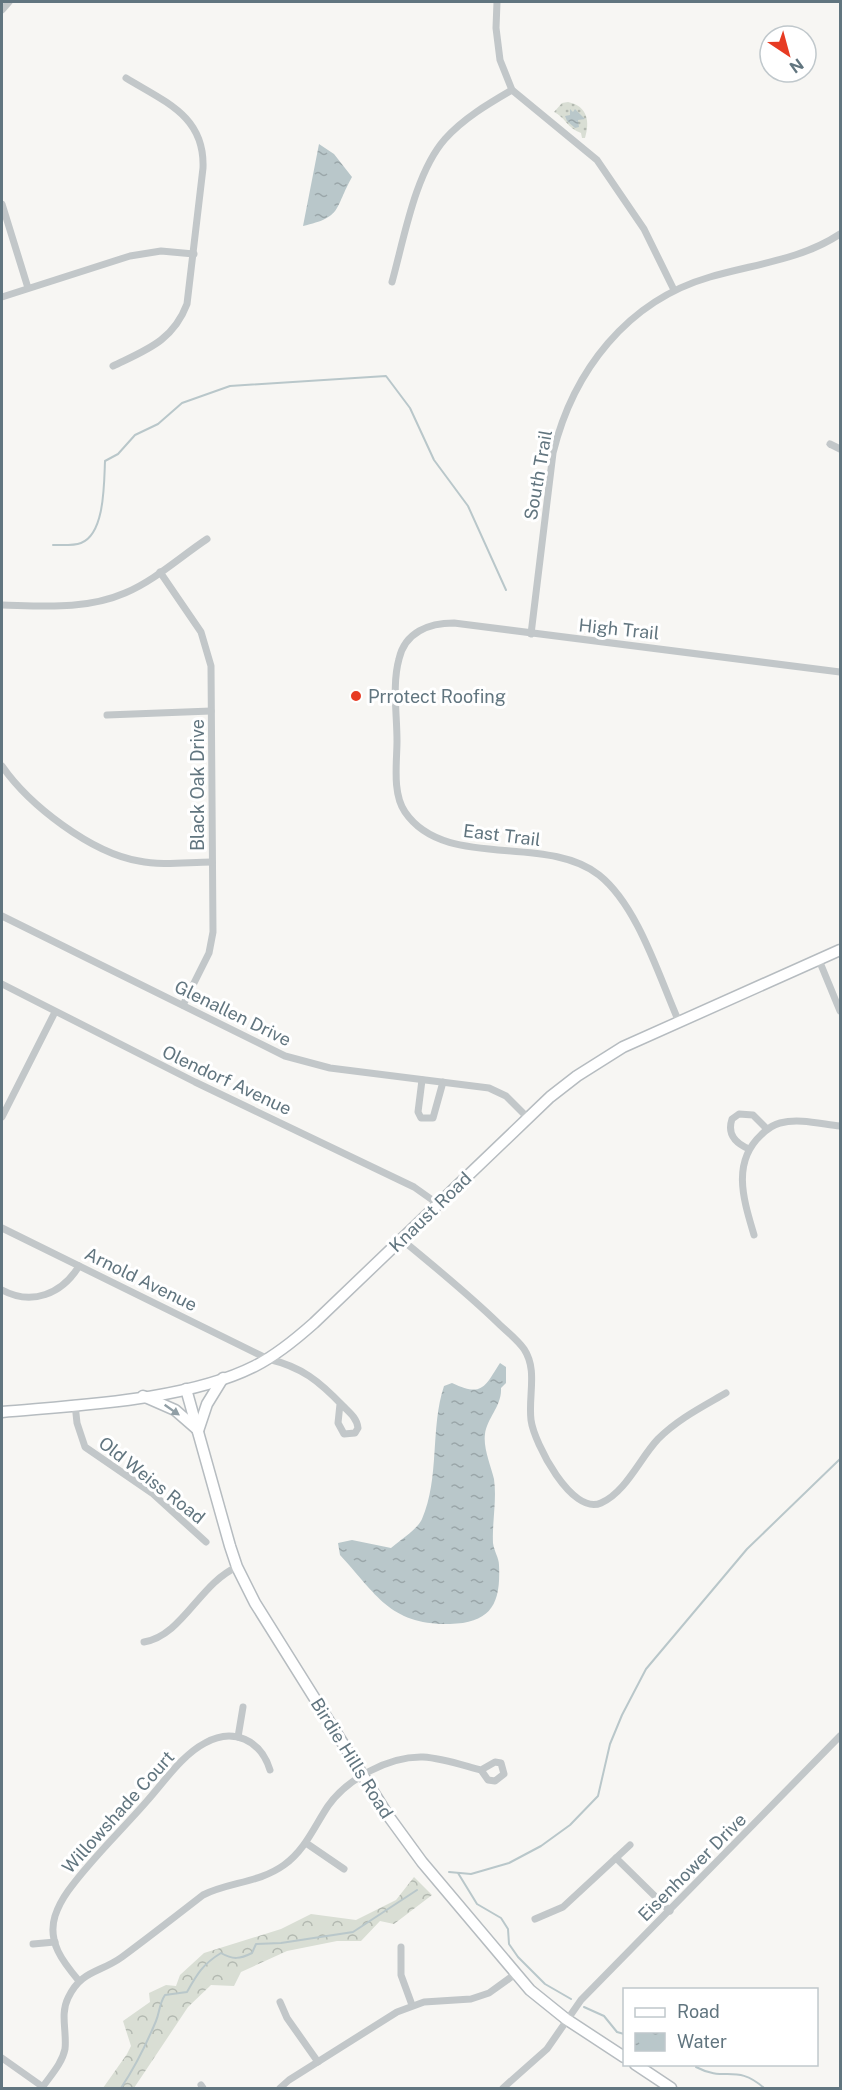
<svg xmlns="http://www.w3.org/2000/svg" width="842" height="2090" font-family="'Public Sans',sans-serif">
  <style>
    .forest { fill: url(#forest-crowns) }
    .garden { fill: url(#garden-dots) }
    .water { fill: url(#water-ripples) }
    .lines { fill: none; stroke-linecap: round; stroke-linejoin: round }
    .stream { stroke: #b9c7ca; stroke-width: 2 }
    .secondary-casing { stroke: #b6bcc0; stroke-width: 13 }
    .minor { stroke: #c2c7c9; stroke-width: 7 }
    .secondary { stroke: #fff; stroke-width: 10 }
    .oneway { fill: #909ea5 }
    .poi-dot { fill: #e73b23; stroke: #fff; stroke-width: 2 }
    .labels { text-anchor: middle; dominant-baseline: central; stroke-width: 6; stroke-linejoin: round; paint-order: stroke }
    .street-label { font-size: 18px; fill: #61757f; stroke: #fff }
    .poi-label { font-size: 18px; fill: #61757f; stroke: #fff; text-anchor: start }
  </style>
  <defs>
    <pattern id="forest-crowns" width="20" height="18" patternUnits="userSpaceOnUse" patternTransform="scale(1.5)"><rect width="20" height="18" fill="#d9ded4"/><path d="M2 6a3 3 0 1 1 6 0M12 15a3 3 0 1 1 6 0" fill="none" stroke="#b3b9b1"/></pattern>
    <pattern id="garden-dots" width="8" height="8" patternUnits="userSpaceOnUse" patternTransform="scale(1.5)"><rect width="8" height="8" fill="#d9ded4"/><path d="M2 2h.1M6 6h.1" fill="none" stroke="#b3b9b1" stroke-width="1.8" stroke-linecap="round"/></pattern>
    <pattern id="water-ripples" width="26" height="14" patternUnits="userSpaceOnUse" patternTransform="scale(1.5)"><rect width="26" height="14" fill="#b9c7ca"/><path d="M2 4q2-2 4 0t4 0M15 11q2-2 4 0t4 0" fill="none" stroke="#9aa6a9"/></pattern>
  </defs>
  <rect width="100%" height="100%" fill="#f7f6f3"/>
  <polygon class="forest" points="414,1877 432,1895 394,1924 380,1921 361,1941 337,1941 287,1951 241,1972 234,1986 211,1985 188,2007 134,2088 103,2088 127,2054 131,2046 123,2021 150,2002 149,1993 166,1985 176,1986 180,1975 204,1953 281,1929 311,1914 356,1920 396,1900"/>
  <path class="garden" d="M568 102C588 106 590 122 585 138H582L581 133C568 129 564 116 554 112L562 103Z"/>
  <g class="water">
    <polygon points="570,109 573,112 575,109 585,119 578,120 579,127 575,128 567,121 565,116 570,115"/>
    <path d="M319 144 334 154 352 177C334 209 343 217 303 226Z"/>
    <path d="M500 1363 506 1367V1383L501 1388C502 1406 487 1418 485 1434 483 1448 491 1466 494 1479 497 1500 492 1522 493 1543 494 1551 499 1558 499 1565 501 1604 491 1623 450 1624 390 1625 377 1595 340 1555L338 1543 352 1540 391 1548C400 1540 417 1530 422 1519 440 1478 430 1428 444 1386L452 1383C482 1397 484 1388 500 1363Z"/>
  </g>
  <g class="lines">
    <g class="stream">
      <path d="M53 545C61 545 73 546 81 543 105 534 104 483 105 461L118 454 135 435 158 424 182 403 230 386 386 376 410 408 434 460 468 506 506 590"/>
      <polyline points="449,1872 471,1874 509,1863 541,1846 570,1825 598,1796 610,1744 622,1715 646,1669 747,1549 840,1459"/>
      <polyline points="458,1873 477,1904 501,1918 508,1929 509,1944 518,1957 545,1984 571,1999"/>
      <polyline points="584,2007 604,2016 617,2032 624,2034"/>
      <path d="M696 2067C726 2083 736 2063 764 2088"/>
      <path d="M121 2088C135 2067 146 2045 156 2021 160 2011 159 2004 165 1995L187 1992C197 1974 203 1964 221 1953 233 1960 240 1959 252 1953L256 1944 281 1943 353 1932 417 1890"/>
    </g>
    <defs>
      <g id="secondary">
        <polyline points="186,1389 230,1546 237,1567 255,1603 387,1814 422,1862 530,1990 566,2019 624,2057"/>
        <polyline points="143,1396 175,1410 198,1430"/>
        <path d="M2 1412C78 1405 186 1401 255 1366 277 1355 296 1339 314 1323L550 1097 577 1076 623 1047 840 950"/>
        <polyline points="198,1431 207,1404 223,1378"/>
        <polyline points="635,2064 671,2088"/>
      </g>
    </defs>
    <use href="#secondary" class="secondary-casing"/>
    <g class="minor">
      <polyline points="497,2 496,28 500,60 512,90 597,160 644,229 674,290"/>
      <polyline points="2,10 9,2"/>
      <polyline points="2,204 28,288"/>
      <path d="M392 282C404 239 415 173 445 139 464 118 488 104 512 90"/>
      <polyline points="2,297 130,256 161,251 194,254"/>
      <path d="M113 366C146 350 173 341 187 304L203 168C205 116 165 102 126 78"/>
      <polyline points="830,444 840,449"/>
      <polyline points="160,572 201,632 211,666 213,932 209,953 183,1005"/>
      <path d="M2 605C43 606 86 610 125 593 154 581 180 557 207 539"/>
      <path d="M531 634 553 453C573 371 627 301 710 277 754 264 801 260 840 234"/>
      <polyline points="107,715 211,711"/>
      <path d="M2 766C29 805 91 853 139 861 162 866 188 862 212 862"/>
      <polyline points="2,916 285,1056 330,1068 489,1088 506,1096 528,1118"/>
      <polyline points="819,960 840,1011"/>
      <polyline points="2,984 195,1082 414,1187 438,1204"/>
      <path d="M679 1022C659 977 638 906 599 875 546 833 445 871 405 812 392 793 397 762 397 741 397 714 392 684 399 659 405 632 429 623 454 623L840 672"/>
      <polyline points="422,1080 418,1112 421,1118 433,1118 443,1082"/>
      <polyline points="2,1117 55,1012"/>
      <path d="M749 1149C735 1143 727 1134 732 1119L739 1114 753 1115 767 1129"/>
      <path d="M2 1228 268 1359C302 1367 319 1381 343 1406 349 1412 357 1418 358 1428L355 1433 344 1434 338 1423 340 1404"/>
      <path d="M754 1235C744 1201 731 1163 761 1135 766 1130 772 1125 780 1123 799 1118 821 1124 840 1126"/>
      <path d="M401 1239C434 1266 467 1293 498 1323 506 1331 517 1339 524 1349 538 1370 528 1396 531 1420 534 1443 572 1516 601 1503 626 1492 640 1458 658 1439 678 1419 702 1407 726 1393"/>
      <path d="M2 1290C32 1306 62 1294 79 1266"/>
      <polyline points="75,1404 77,1423 85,1447 152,1493 206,1542"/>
      <path d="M144 1642C182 1636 200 1583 237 1567"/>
      <polyline points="238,1737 243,1707"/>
      <polyline points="306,1843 344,1869"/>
      <polyline points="616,1858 670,1911"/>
      <polyline points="535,1919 563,1907 630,1845"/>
      <polyline points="33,1944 55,1942"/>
      <polyline points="401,1947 401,1975 412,2005"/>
      <path d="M79 1981C63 1962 47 1942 55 1916 58 1907 63 1898 68 1891 91 1859 121 1831 147 1801 164 1782 182 1755 205 1743 233 1727 261 1740 270 1770"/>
      <polyline points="280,2002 287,2018 318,2062"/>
      <polyline points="2,2058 43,2087"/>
      <polyline points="201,2085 203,2088"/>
      <path d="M42 2088C50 2076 62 2064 65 2049 67 2032 60 2014 68 1998 81 1970 100 1973 122 1957 149 1937 176 1916 203 1895 229 1882 259 1883 284 1865 305 1850 314 1827 328 1806 347 1779 389 1756 423 1757 442 1758 462 1765 481 1770L495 1762 501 1763 504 1774 495 1781 488 1780 481 1770"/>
      <polyline points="280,2088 289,2080 397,2012 424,2002 471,1999 489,1993 514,1975"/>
      <polyline points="503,2088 547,2049 581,2000 840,1736"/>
    </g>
    <use href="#secondary" class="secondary"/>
  </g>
  <defs><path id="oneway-solid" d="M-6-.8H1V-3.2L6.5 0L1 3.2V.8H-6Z" transform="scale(1.5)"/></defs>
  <use class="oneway" href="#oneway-solid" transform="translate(172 1410) rotate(35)"/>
  <circle class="poi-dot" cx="356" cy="696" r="6"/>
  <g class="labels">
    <g class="street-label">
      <text transform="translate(538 475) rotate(-80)">South Trail</text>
      <text transform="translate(619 629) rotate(6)">High Trail</text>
      <text transform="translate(197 785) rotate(-90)">Black Oak Drive</text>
      <text transform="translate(502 835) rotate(7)">East Trail</text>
      <text transform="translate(233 1013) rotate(26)">Glenallen Drive</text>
      <text transform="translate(227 1080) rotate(25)">Olendorf Avenue</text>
      <text transform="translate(430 1212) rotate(-44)">Knaust Road</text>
      <text transform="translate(141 1279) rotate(26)">Arnold Avenue</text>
      <text transform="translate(152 1480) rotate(38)">Old Weiss Road</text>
      <text transform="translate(352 1758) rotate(58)">Birdie Hills Road</text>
      <text transform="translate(118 1812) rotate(-48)">Willowshade Court</text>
      <text transform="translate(692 1867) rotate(-45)">Eisenhower Drive</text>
    </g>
    <g class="poi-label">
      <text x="368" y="696">Prrotect Roofing</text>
    </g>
  </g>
  <rect width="842" height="2090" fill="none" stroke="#61757f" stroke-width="6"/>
  <rect x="623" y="1988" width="195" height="78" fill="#ffffff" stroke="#c0c8cc" stroke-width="1.5"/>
  <rect x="635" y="2008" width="30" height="9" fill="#ffffff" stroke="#c0c8cc" stroke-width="1.5"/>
  <text x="677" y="2018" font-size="18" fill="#61757f">Road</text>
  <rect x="635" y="2033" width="30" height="18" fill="url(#water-ripples)" stroke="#c0c8cc" stroke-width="1.5"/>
  <text x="677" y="2048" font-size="18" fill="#61757f">Water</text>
  <g transform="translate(788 54) rotate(144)"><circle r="28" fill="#ffffff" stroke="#c0c8cc" stroke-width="1.5"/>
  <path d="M0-4.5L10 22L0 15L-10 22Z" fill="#e73b23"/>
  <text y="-9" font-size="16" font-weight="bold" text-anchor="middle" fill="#61757f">N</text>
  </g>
</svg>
